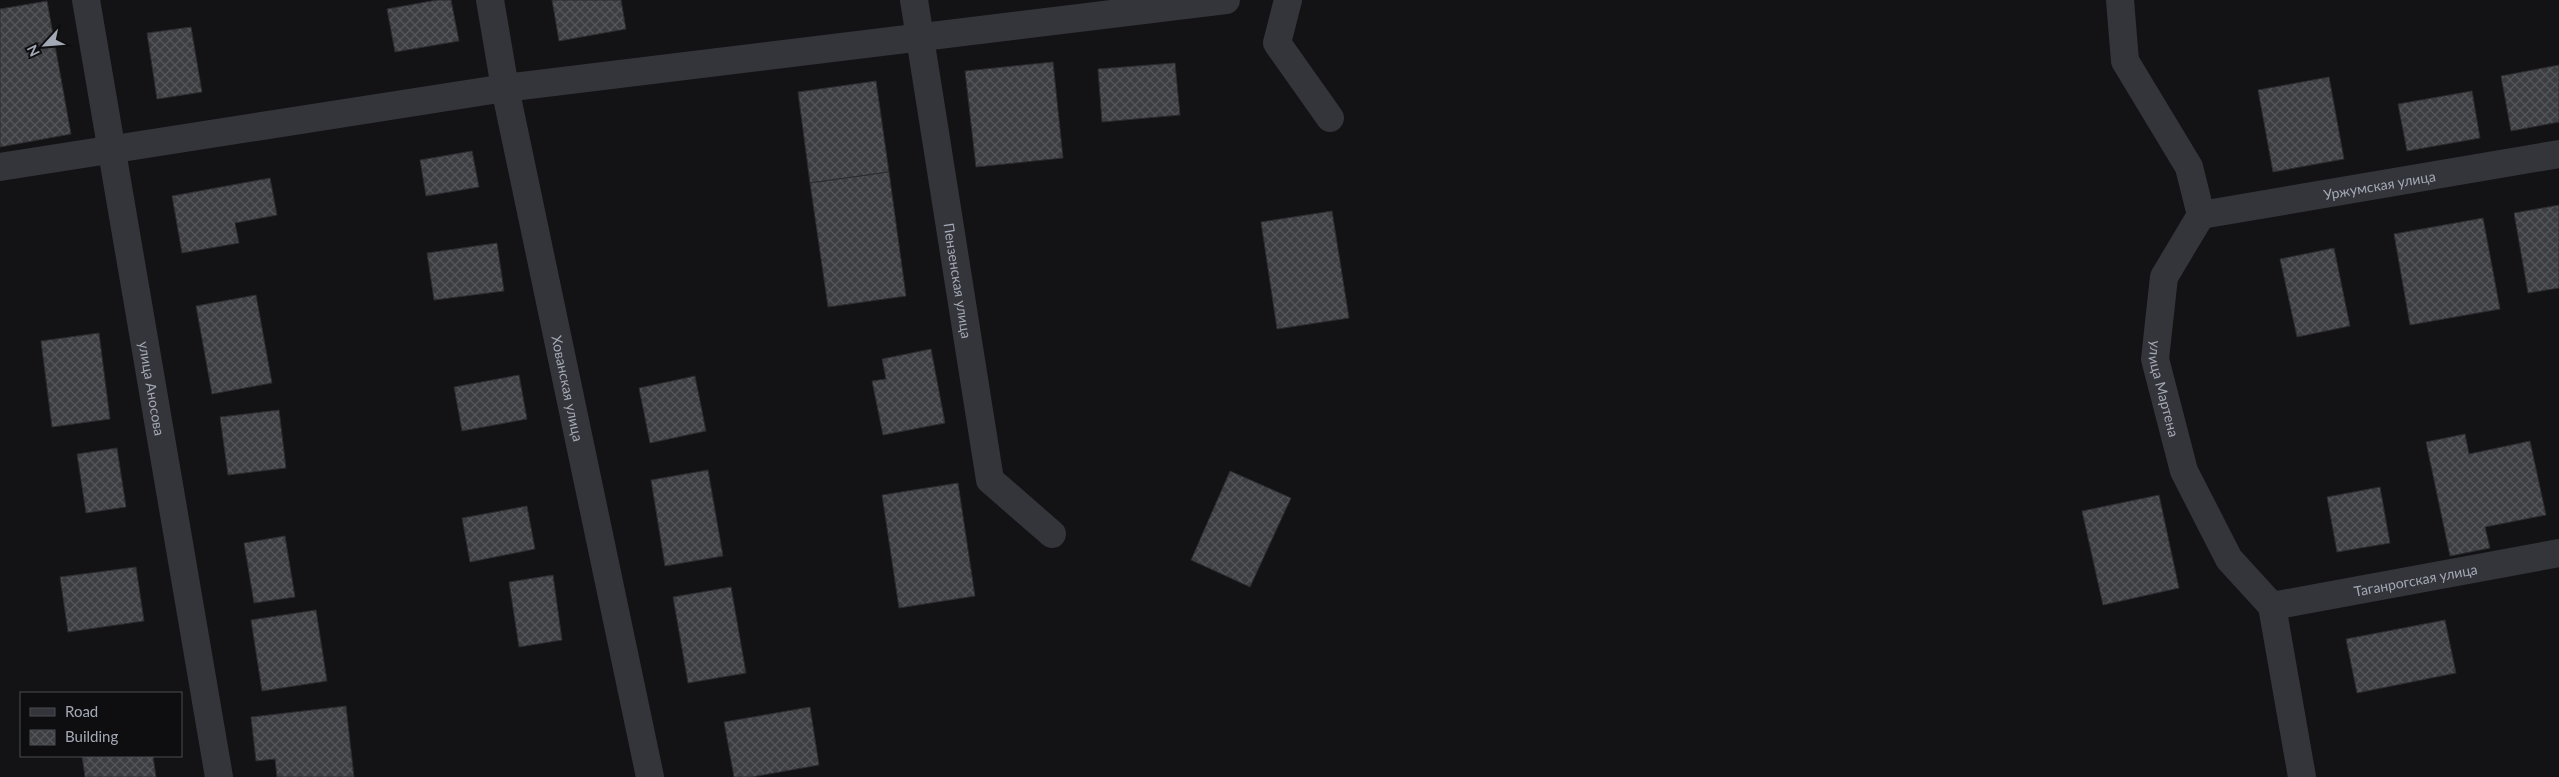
<svg xmlns="http://www.w3.org/2000/svg" width="2559" height="777" font-family="Lato,sans-serif">
  <style>
    .building { fill: url(#building-cross-hatch); stroke: #2d2d31 }
    .lines { fill: none; stroke-linecap: round; stroke-linejoin: round }
    .street { stroke: #34353a; stroke-width: 28 }
    .labels { text-anchor: middle; dominant-baseline: central; stroke-width: 5; stroke-linejoin: round; paint-order: stroke }
    .street-label { font-size: 14px; fill: #a4a9b6; stroke: #0e0e10 }
  </style>
  <defs>
    <pattern id="building-cross-hatch" width="8" height="8" patternUnits="userSpaceOnUse" patternTransform="scale(1.25)"><rect width="8" height="8" fill="#3d3e42"/><path d="M0 0l8 8M0 8l8-8" fill="none" stroke="#56575b"/></pattern>
  </defs>
  <rect width="100%" height="100%" fill="#131315"/>
  <g class="building">
    <polygon points="437,0 451,0 459,41 395,52 387,9"/>
    <polygon points="552,0 621,0 626,29 559,41"/>
    <polygon points="47,1 71,134 0,147 0,9"/>
    <polygon points="191,27 202,92 157,99 147,33"/>
    <polygon points="1053,62 1063,158 976,167 965,71"/>
    <polygon points="1175,63 1180,115 1102,122 1098,69"/>
    <polygon points="2559,65 2559,122 2511,131 2501,76"/>
    <polygon points="2329,77 2344,159 2273,172 2258,90"/>
    <polygon points="876,81 889,172 810,183 798,92"/>
    <polygon points="2472,91 2480,138 2407,151 2398,104"/>
    <polygon points="472,151 479,187 426,196 420,160"/>
    <polygon points="889,172 906,296 828,307 810,183"/>
    <polygon points="270,178 277,215 235,223 239,243 182,253 172,196"/>
    <polygon points="2559,205 2559,288 2528,293 2514,213"/>
    <polygon points="1332,211 1349,318 1277,329 1261,222"/>
    <polygon points="2483,218 2500,309 2410,325 2394,234"/>
    <polygon points="497,243 504,291 434,300 427,253"/>
    <polygon points="2334,248 2350,326 2297,337 2280,259"/>
    <polygon points="256,295 272,383 212,394 196,306"/>
    <polygon points="99,333 110,419 52,427 41,341"/>
    <polygon points="931,349 945,423 883,435 872,381 886,379 882,359"/>
    <polygon points="519,375 527,419 462,431 454,387"/>
    <polygon points="695,376 706,431 650,443 639,388"/>
    <polygon points="279,410 286,468 228,475 220,417"/>
    <polygon points="2465,434 2469,454 2530,441 2546,515 2485,527 2490,548 2450,556 2426,442"/>
    <polygon points="117,448 126,507 86,513 77,454"/>
    <polygon points="708,470 723,556 665,566 651,480"/>
    <polygon points="1230,471 1291,498 1250,587 1191,560"/>
    <polygon points="958,483 975,596 899,608 882,495"/>
    <polygon points="2380,487 2390,543 2337,552 2327,497"/>
    <polygon points="2159,495 2179,588 2103,605 2082,511"/>
    <polygon points="527,506 535,549 470,562 462,518"/>
    <polygon points="285,536 295,597 254,603 244,543"/>
    <polygon points="136,567 144,621 68,632 60,577"/>
    <polygon points="553,575 562,640 519,647 509,582"/>
    <polygon points="731,587 746,673 688,683 673,597"/>
    <polygon points="316,610 327,681 262,691 251,620"/>
    <polygon points="2445,620 2456,673 2357,693 2346,639"/>
    <polygon points="346,706 354,777 277,777 275,759 256,761 251,717"/>
    <polygon points="810,707 819,765 752,777 734,777 724,722"/>
    <polygon points="82,756 153,756 156,777 85,777"/>
  </g>
  <g class="lines">
    <g class="street">
      <path id="s1" d="M86 0 219 777"/>
      <path id="s2" d="M490 0 505 88 650 777"/>
      <path id="s3" d="M914 0 990 480 1052 534"/>
      <polyline points="1288,0 1277,43 1330,118"/>
      <path id="s4" d="M2120 0 2125 61 2189 167 2201 215 2164 277 2155 359 2184 471 2229 559 2272 606 2302 777"/>
      <polyline points="0,167 505,88 1226,0"/>
      <path id="s5" d="M2201 215 2559 154"/>
      <path id="s6" d="M2272 606 2559 553"/>
    </g>
  </g>
  <g class="labels">
    <g class="street-label">
      <text stroke="none"><textPath href="#s5" startOffset="181">Уржумская улица</textPath></text>
      <text stroke="none"><textPath href="#s3" startOffset="284">Пензенская улица</textPath></text>
      <text stroke="none"><textPath href="#s1" startOffset="394">улица Аносова</textPath></text>
      <text stroke="none"><textPath href="#s2" startOffset="396">Хованская улица</textPath></text>
      <text stroke="none"><textPath href="#s4" startOffset="420">улица Мартена</textPath></text>
      <text stroke="none"><textPath href="#s6" startOffset="146">Таганрогская улица</textPath></text>
    </g>
  </g>
  <rect x="20" y="692" width="162" height="65" fill="#0e0e10" stroke="#4a4c52"/>
  <rect x="30" y="708" width="25" height="8" fill="#34353a" stroke="#4a4c52"/>
  <text x="65" y="717" font-size="15" fill="#a4a9b6">Road</text>
  <rect x="30" y="730" width="25" height="15" fill="url(#building-cross-hatch)" stroke="#4a4c52"/>
  <text x="65" y="742" font-size="15" fill="#a4a9b6">Building</text>
  <g transform="translate(45 45) rotate(244)" stroke="#0e0e10" stroke-width="4" paint-order="stroke">
  <path d="M0-4L9 19L0 12L-9 19Z" fill="#a4a9b6"/>
  <text y="-8" font-size="14" font-weight="bold" text-anchor="middle" fill="#a4a9b6">N</text>
  </g>
</svg>
